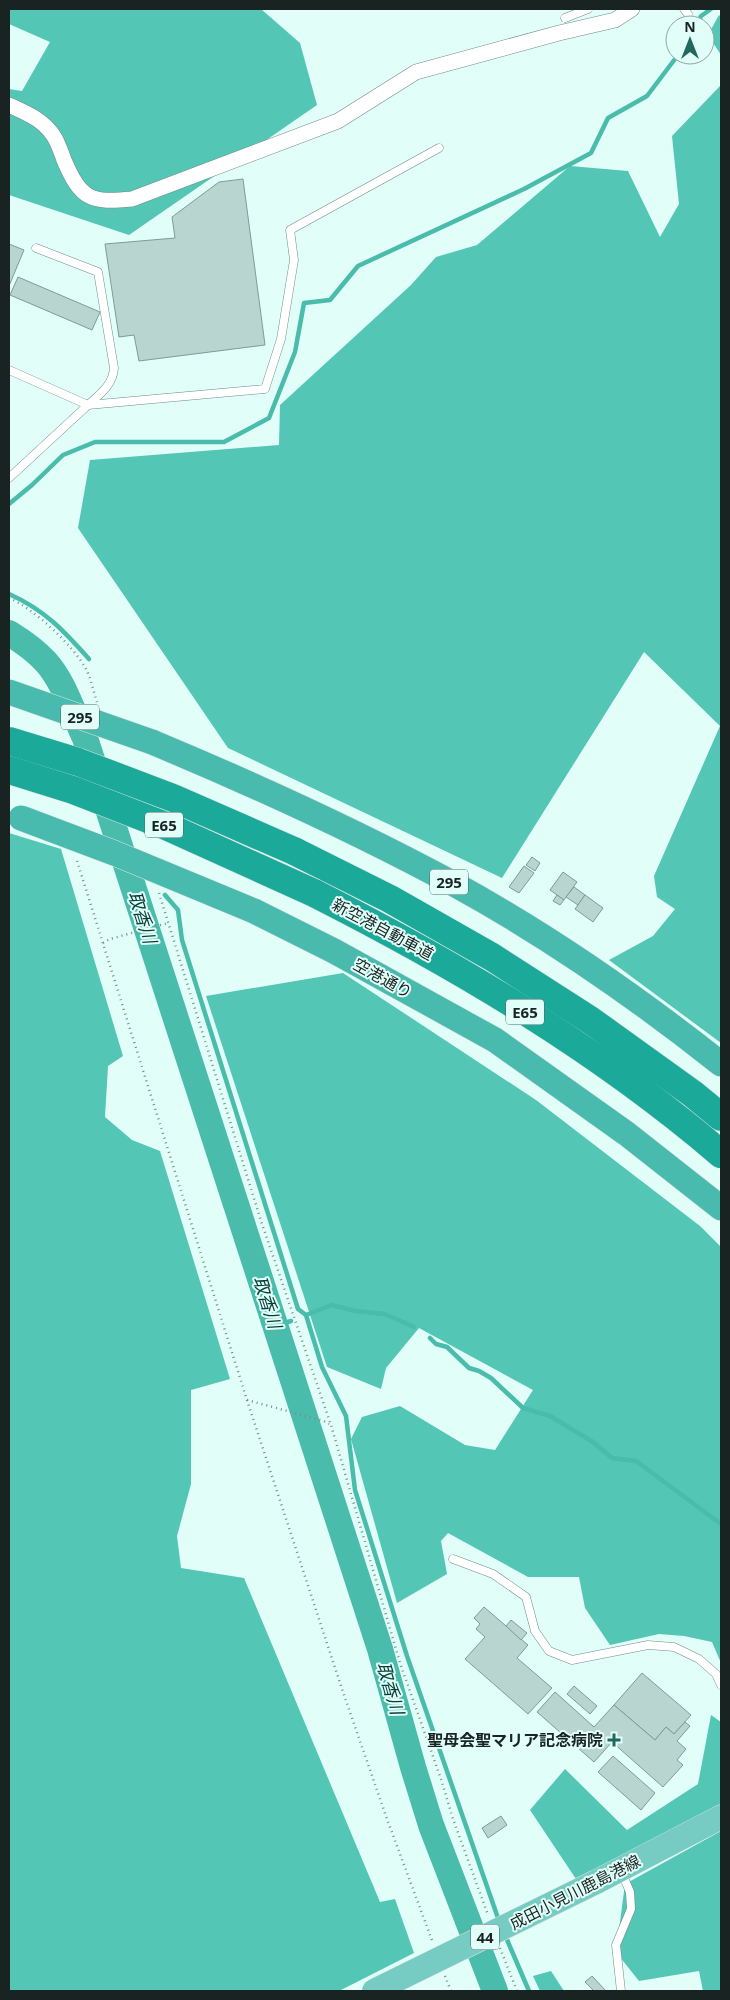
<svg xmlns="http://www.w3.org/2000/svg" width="730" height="2000" font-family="'Noto Sans','Noto Sans JP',sans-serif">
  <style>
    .forest { fill: #54c6b5 }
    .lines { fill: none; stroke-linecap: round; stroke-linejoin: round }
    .stream { stroke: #49bcab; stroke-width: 4.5 }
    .river { stroke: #49bcab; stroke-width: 26 }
    .building { fill: #b9d5d0; stroke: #809b96 }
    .service-casing { stroke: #718b86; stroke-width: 9 }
    .minor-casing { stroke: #718b86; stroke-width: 16 }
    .primary-casing { stroke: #dfe0e0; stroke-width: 25 }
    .trunk-casing { stroke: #dfe0e0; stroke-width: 26 }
    .motorway-casing { stroke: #dfe0e0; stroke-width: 29 }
    .path { stroke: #7b8e8b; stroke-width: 2.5; stroke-dasharray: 1 4; stroke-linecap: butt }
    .service { stroke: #fff; stroke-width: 8 }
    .minor { stroke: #fff; stroke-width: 15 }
    .primary { stroke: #76ccc2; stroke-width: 24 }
    .trunk { stroke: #48bbae; stroke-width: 25 }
    .motorway { stroke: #1baa9a; stroke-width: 28 }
    .primary-bridge-casing { stroke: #dfe0e0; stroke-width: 25; stroke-linecap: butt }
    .trunk-bridge-casing { stroke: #dfe0e0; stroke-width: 26; stroke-linecap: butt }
    .motorway-bridge-casing { stroke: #dfe0e0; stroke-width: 29; stroke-linecap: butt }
    .primary-bridge { stroke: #76ccc2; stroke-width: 24 }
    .trunk-bridge { stroke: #48bbae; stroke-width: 25 }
    .motorway-bridge { stroke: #1baa9a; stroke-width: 28 }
    .poi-dot { fill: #21695f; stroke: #e1fef9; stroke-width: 2 }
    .labels { text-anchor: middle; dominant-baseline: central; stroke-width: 4; stroke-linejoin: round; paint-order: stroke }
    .shield { fill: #e1fef9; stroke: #556562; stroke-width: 1 }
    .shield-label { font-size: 15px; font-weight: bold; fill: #192321 }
    .street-label { font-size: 16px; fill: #192321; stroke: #e1fef9 }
    .poi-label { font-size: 16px; font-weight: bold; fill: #192321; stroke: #e1fef9; text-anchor: end }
    .water-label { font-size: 18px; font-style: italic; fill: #093e38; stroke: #e1fef9 }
  </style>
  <rect width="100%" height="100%" fill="#e1fef9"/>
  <g class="forest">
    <polygon points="9,9 261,9 300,43 317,105 129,235 9,195 9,89 22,91 50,42 9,24"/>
    <polygon points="719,15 721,18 721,55 708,35"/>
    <polygon points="721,85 721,1043 609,960 653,936 675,909 657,897 654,876 720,726 644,652 502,878 228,748 78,528 90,460 279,445 280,405 411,285 436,257 477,245 570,166 628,171 660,237 679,204 672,136"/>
    <polygon points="9,833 61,849 123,1056 108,1066 105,1117 132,1140 160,1151 230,1379 191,1390 191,1484 177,1536 181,1568 244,1578 380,1902 395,1899 414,1953 339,1991 9,1991"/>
    <polygon points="343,973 536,1100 700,1226 721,1247 721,1663 712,1642 684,1636 659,1634 610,1645 585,1608 579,1577 528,1577 448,1533 441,1541 447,1574 397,1603 351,1439 362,1417 400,1406 465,1445 495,1450 533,1390 419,1328 386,1368 381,1389 327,1367 206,996"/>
    <polygon points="711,1715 721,1722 721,1804 576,1879 530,1810 565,1769 627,1830 698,1784"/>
    <polygon points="721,1831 721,1991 703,1991 699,1971 639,1981 616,1952 625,1884"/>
    <polygon points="551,1971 564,1991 540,1991 533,1976"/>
  </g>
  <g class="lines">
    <g class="stream">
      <polyline points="697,25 701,16 711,9"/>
      <polyline points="9,504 32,485 63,455 95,442 224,442 269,418 295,352 304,303 330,300 358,266 524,189 591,153 608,118 647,96 678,55"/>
      <path d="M9 594C45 610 64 631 89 659"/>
      <polyline points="165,895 178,910 182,940 298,1309 306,1315 322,1367 346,1416 355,1490 407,1656 499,1921"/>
      <polyline points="306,1315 332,1305 355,1311 385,1314 414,1327"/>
      <polyline points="276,1326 291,1321"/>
      <polyline points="430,1338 436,1344 447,1347 469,1368 479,1371 491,1378 523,1408 550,1416 593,1442 612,1458 636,1461 721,1524"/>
      <polyline points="505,1935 529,1991"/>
    </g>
    <path class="river" d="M9 633C22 641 35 650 46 662 64 682 73 713 85 738L380 1649 413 1767 431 1825 495 1991"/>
  </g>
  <g class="building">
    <polygon points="243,179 265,345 139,361 134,335 119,337 105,244 175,238 172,217 219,182"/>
    <polygon points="9,244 24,250 9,286"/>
    <polygon points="18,277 100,312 92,330 10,295"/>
    <polygon points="532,857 540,863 535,871 526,865"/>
    <polygon points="524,866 534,873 519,893 509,887"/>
    <polygon points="563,872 577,882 564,900 550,890"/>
    <polygon points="574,887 585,895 578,905 566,897"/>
    <polygon points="557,895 564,900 560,905 553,901"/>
    <polygon points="585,895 603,908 593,922 575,909"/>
    <polygon points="484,1607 528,1645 517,1658 552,1688 528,1714 465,1659 485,1637 476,1629 480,1624 474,1618"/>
    <polygon points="511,1620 527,1633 521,1640 506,1626"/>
    <polygon points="642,1673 691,1715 674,1734 666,1727 655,1740 614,1705"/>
    <polygon points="574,1686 597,1706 590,1714 567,1694"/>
    <polygon points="555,1692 594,1727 614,1705 655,1740 666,1727 674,1734 685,1722 690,1726 677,1741 686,1749 677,1760 683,1765 663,1787 612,1742 594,1762 537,1712"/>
    <polygon points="613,1756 655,1793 641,1810 598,1772"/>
    <polygon points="501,1816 507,1825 488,1838 482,1828"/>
    <polygon points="592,1976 606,1991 594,1991 585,1982"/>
  </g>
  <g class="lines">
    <defs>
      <g id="service">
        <polyline points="684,9 688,14"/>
        <polyline points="565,18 588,9"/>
        <path d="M36 248 98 272 114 368C113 385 100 394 88 405"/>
        <polyline points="9,370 88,405 9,478"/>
        <polyline points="88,405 265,389 281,339 294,260 290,230 439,148"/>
        <polyline points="453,1559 493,1574 526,1597 535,1631 549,1651 572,1660 648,1645 674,1647 699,1659 716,1674 721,1685"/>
        <polyline points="621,1991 616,1945 631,1909 630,1892 621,1871"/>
      </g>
      <path id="minor" d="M9 105C26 113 42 119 53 135 58 142 61 152 64 160 81 200 91 203 132 199L338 121 416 72 559 33 615 20 632 9"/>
      <polyline id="primary" points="596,1882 721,1817"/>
      <g id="trunk">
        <path d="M152 742C255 785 356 831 454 884 547 935 638 998 721 1064"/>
        <polyline points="254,911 334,951 495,1040 627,1134 721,1208"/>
      </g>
      <g id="motorway">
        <polyline points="294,851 390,899 492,957 590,1020 693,1094 721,1117"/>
        <path d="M314 893C458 966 598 1049 721 1154"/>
      </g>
    </defs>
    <use href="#service" class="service-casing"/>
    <use href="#minor" class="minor-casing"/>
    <use href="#primary" class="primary-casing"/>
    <use href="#trunk" class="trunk-casing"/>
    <use href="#motorway" class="motorway-casing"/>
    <g class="path">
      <path d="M9 598C33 608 73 645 86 669 91 678 93 691 97 702"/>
      <polyline points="77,861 247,1400 343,1692 387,1819 433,1943"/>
      <polyline points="159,893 261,1221 331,1425 400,1663 441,1779 453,1819 488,1915"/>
      <polyline points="103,943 110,939 168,923"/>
      <polyline points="247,1400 324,1421 329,1424"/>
      <polyline points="500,1948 517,1991"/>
      <polyline points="445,1976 451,1991"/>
    </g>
    <use href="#service" class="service"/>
    <use href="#minor" class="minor"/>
    <use href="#primary" class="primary"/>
    <use href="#trunk" class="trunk"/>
    <use href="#motorway" class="motorway"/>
    <defs>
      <polyline id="primary-bridge" points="374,1991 596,1882"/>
      <g id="trunk-bridge">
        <polyline points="9,692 152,742"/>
        <polyline points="21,818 114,853 254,911"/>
      </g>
      <g id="motorway-bridge">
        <polyline points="9,741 78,762 173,798 294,851"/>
        <polyline points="9,770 73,790 166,826 314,893"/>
      </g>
    </defs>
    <use href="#primary-bridge" class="primary-bridge-casing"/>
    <use href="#trunk-bridge" class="trunk-bridge-casing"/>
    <use href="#motorway-bridge" class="motorway-bridge-casing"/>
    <use href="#primary-bridge" class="primary-bridge"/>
    <use href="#trunk-bridge" class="trunk-bridge"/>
    <use href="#motorway-bridge" class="motorway-bridge"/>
  </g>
  <path class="poi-dot" d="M611.5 1732.5h5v5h5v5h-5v5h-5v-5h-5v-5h5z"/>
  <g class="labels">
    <g class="shield">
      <rect x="61" y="704.5" width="38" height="25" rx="4"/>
      <rect x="145" y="812.5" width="38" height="25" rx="4"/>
      <rect x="430" y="869.5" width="38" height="25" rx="4"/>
      <rect x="506" y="999.5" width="38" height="25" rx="4"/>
      <rect x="471" y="1924.5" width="28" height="25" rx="4"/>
    </g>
    <g class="shield-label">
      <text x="80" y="717">295</text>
      <text x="164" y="825">E65</text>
      <text x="449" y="882">295</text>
      <text x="525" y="1012">E65</text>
      <text x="485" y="1937">44</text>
    </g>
    <g class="street-label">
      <text transform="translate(383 929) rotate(28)">新空港自動車道</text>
      <text transform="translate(383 978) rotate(29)">空港通り</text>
      <text transform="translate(575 1892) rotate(-27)">成田小見川鹿島港線</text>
    </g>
    <g class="poi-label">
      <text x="603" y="1740">聖母会聖マリア記念病院</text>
    </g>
    <g class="water-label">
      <text transform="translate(143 917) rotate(72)">取香川</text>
      <text transform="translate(268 1302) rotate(72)">取香川</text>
      <text transform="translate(391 1688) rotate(74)">取香川</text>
    </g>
  </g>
  <rect width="730" height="2000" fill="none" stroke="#192321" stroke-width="20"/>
  <g transform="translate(690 40)"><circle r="24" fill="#e1fef9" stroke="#91a6a3"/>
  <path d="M0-4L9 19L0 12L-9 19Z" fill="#21695f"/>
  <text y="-8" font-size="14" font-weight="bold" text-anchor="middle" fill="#192321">N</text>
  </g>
</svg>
